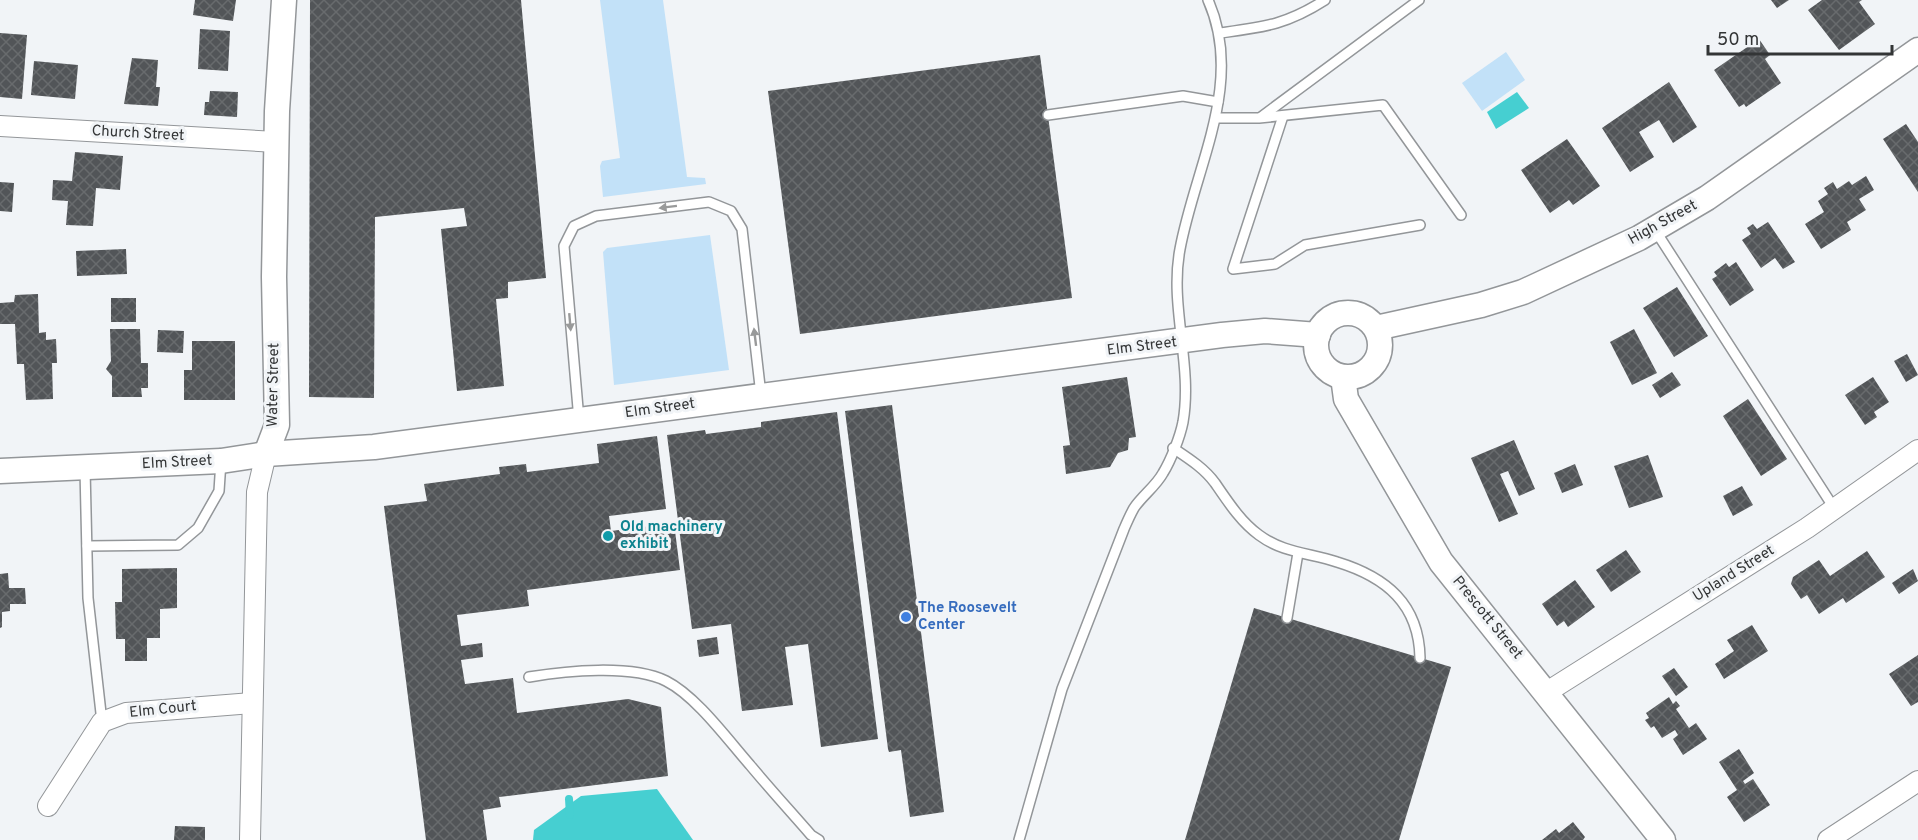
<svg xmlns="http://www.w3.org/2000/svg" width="1918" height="840" font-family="Overpass,sans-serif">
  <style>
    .grass { fill: #c2e1f8 }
    .water { fill: #46cfd1 }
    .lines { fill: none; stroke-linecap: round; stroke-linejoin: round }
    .stream { stroke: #46cfd1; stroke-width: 8 }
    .building { fill: url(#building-cross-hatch) }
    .service-casing { stroke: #939699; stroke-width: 12 }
    .minor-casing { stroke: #939699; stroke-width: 22 }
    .tertiary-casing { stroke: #939699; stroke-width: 27 }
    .service { stroke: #fff; stroke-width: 9 }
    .minor { stroke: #fff; stroke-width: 20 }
    .tertiary { stroke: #fff; stroke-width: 24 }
    .oneway { fill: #999a9a }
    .culture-dot { fill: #0f9aa8; stroke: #f1f4f7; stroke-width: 2 }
    .shop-dot { fill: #3f7fe0; stroke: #f1f4f7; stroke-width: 2 }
    .labels { text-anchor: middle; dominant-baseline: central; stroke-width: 6; stroke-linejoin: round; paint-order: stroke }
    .street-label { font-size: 15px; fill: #333536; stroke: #f1f4f7 }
    .culture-label { font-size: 15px; font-weight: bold; fill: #0d838f; stroke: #f1f4f7; text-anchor: start }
    .shop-label { font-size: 15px; font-weight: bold; fill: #366cbe; stroke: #f1f4f7; text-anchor: start }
  </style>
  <defs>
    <pattern id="building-cross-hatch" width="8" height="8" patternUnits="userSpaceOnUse" patternTransform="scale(1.5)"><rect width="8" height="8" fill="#525558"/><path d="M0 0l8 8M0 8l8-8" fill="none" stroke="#686b6d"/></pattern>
  </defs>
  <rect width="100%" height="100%" fill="#f1f4f7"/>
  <g class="grass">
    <polygon points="600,0 663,0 687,177 705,178 706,184 603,197 600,166 602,161 620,158"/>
    <polygon points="1506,52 1525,80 1482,111 1462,83"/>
    <polygon points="710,235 729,370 614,385 603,252 607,248"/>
  </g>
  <g class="water">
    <polygon points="1517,92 1529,108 1496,129 1487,112"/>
    <polygon points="657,789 693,840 533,840 534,830 581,796"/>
  </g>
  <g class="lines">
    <polyline class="stream" points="569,799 570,815"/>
  </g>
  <g class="building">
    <polygon points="195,0 236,0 233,21 193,15"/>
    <polygon points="310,0 521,0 546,278 508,282 508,298 496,299 504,386 457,391 441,229 467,226 464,208 375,217 374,398 309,397"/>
    <polygon points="1771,0 1789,0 1777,8"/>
    <polygon points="1822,0 1862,0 1859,2 1875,24 1839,50 1808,10"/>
    <polygon points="200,29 230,31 228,71 198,69"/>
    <polygon points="0,33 27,35 22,99 0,97"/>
    <polygon points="1759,39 1770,55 1765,59 1781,83 1746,107 1744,104 1739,107 1714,70"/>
    <polygon points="1040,55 1072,298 800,334 768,91"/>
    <polygon points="132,58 158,60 156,87 160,87 158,106 124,104"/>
    <polygon points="34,61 78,65 75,99 31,95"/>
    <polygon points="1669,82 1697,127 1673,143 1659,120 1639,132 1654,157 1630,172 1602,128"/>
    <polygon points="210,91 238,92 237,117 204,115 205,102 209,102"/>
    <polygon points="1906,124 1918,142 1918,192 1883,139"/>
    <polygon points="1567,139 1600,186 1573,205 1569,200 1550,213 1521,170"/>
    <polygon points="75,152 123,156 120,190 96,188 93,226 66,225 68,201 52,200 53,180 72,181"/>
    <polygon points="1866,176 1874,190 1859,199 1866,210 1847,222 1851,230 1821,249 1805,224 1824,212 1818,201 1828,194 1824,188 1833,182 1837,189 1849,181 1852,185"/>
    <polygon points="0,182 14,183 12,212 0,211"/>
    <polygon points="1768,222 1795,262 1783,269 1775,258 1761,268 1742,240 1751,234 1747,228 1753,224 1757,229"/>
    <polygon points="126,249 127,274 77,276 76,251"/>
    <polygon points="1736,262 1754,290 1730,306 1712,279 1717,276 1714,272 1726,263 1729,267"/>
    <polygon points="1677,287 1708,336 1674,357 1643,308"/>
    <polygon points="38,294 39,333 46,332 46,340 56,339 57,363 52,363 53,399 26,400 24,364 17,364 15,324 0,324 0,303 14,302 15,295"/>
    <rect x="111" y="298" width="25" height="24"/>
    <polygon points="110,329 140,329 141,363 148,363 148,388 141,388 142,397 112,397 112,376 106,369 111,361"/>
    <polygon points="1634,329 1657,373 1632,385 1610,342"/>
    <polygon points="158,330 184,331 183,353 157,352"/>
    <polygon points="192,341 235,341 235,400 184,400 184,370 192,370"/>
    <polygon points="1907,354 1918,375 1906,382 1894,361"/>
    <polygon points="1672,372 1681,385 1660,398 1652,385"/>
    <polygon points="1127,377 1136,437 1129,438 1128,450 1118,453 1110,467 1066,474 1063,446 1070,445 1062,387"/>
    <polygon points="1873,377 1889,402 1874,412 1877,417 1865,425 1845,395"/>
    <polygon points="1748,399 1787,459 1761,476 1723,416"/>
    <polygon points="892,405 944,812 910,817 901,750 889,752 888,749 845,411"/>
    <polygon points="837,412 878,739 821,747 808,644 785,647 793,705 742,711 731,624 692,629 667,435 705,430 706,434 761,427 761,422"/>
    <polygon points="657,436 666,509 609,516 611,531 674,523 680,570 527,590 529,606 457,615 461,646 482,643 483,657 461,660 465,684 513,678 517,713 628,699 661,707 668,776 499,797 501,807 483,810 487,840 426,840 384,506 427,501 424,484 500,474 499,467 526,464 527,472 599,463 597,444"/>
    <polygon points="1514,440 1535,489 1519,496 1508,471 1500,474 1518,514 1499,522 1471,458"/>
    <polygon points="1648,455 1663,497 1629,508 1614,466"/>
    <polygon points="1575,464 1583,485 1562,493 1554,473"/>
    <polygon points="1742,486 1753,505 1733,516 1723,496"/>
    <polygon points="1626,550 1641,572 1611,592 1596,570"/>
    <polygon points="1867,551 1885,577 1846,603 1843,598 1819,614 1807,595 1801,599 1791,584 1793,577 1819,560 1830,576"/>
    <polygon points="177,568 177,608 160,609 160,638 147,638 147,661 125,661 125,639 116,639 115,602 122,602 122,569"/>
    <polygon points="1913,569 1918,581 1899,594 1892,583"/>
    <polygon points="8,573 9,588 25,588 26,604 10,604 10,611 2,612 2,627 0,628 0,574"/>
    <polygon points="1575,580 1595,607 1568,627 1564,621 1557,626 1542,604"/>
    <polygon points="1254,608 1451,667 1399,840 1185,840"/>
    <polygon points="1752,625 1768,651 1724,679 1715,664 1734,651 1727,640"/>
    <polygon points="717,637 719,654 699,657 697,640"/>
    <polygon points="1918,655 1918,702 1911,706 1889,674"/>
    <polygon points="1674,668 1688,687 1676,696 1662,676"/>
    <polygon points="1669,697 1673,704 1676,701 1680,706 1676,709 1689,728 1696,723 1707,739 1683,755 1673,739 1678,735 1675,730 1662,738 1654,726 1651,728 1645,720 1649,718 1646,713"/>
    <polygon points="1739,749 1754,773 1743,781 1745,784 1753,779 1770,805 1744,822 1727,797 1737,790 1719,762"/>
    <polygon points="1573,822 1585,837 1583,840 1542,840 1556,829 1559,833"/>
    <polygon points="175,826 205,827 205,840 174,840"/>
  </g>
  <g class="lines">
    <defs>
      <g id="service">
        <path d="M1220 33C1264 27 1286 25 1325 0"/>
        <polyline points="1048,115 1183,96 1218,102"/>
        <polyline points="1283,116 1233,269 1275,264 1305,245 1420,225"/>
        <polyline points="1261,117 1419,0"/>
        <polyline points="1216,118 1259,118 1383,105 1461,215"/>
        <polyline points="1655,230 1834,508"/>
        <polyline points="579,420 564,246 574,226 596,216 709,202 731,211 742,229 761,395"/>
        <path d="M1173 448C1188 458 1204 468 1215 483 1228 502 1241 522 1259 535 1283 553 1310 553 1337 562 1386 577 1419 604 1420 658"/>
        <polyline points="85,469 88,598 102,722"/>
        <polyline points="87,546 178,545 198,528 219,491 221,461"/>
        <polyline points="1287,618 1298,553"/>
        <path d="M529 677C566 671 631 664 666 681 696 696 728 740 750 765 770 789 791 812 811 835L819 840"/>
        <path d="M1019 840 1062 689 1124 529C1127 522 1130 515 1134 508 1142 496 1156 486 1163 473 1171 460 1180 437 1183 422 1193 365 1169 306 1180 249 1195 167 1245 83 1208 0"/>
      </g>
      <g id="minor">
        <polyline points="0,126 276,142"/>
        <polyline points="1547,692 1807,528 1918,450"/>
        <polyline points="48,806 102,722 126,713 252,703"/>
        <polyline points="250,840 257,492 266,454"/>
        <polyline points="1828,840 1918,781"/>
      </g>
      <g id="tertiary">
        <circle cx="1348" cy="345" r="32"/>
        <polyline points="1376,328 1481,305 1523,292 1639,238 1707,198 1918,50"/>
        <polyline points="1343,377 1346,399 1441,562 1663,840"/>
        <polyline points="266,454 277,425 274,277 277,111 284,0"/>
        <polyline points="0,471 221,461 266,454 374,447 1222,335 1265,331 1318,335"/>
      </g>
    </defs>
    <use href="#service" class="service-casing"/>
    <use href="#minor" class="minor-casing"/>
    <use href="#tertiary" class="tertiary-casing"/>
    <use href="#service" class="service"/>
    <use href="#minor" class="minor"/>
    <use href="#tertiary" class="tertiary"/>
  </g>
  <defs><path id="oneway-solid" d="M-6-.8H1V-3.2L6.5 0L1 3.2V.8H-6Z" transform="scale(1.5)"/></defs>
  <g class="oneway">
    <use href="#oneway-solid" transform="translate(668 207) rotate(173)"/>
    <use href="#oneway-solid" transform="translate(570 322) rotate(85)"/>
    <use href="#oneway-solid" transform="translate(755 337) rotate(-97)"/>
  </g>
  <circle class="culture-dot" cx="608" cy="536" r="6"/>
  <circle class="shop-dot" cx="906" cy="617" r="6"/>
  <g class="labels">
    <g class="street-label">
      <text transform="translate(138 134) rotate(3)">Church Street</text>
      <text transform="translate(1663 223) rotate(-29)">High Street</text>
      <text transform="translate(1142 347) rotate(-7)">Elm Street</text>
      <text transform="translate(274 385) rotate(-89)">Water Street</text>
      <text transform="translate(660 409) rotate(-8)">Elm Street</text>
      <text transform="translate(177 463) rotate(-3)">Elm Street</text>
      <text transform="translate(1734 574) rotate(-32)">Upland Street</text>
      <text transform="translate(1487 618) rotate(51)">Prescott Street</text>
      <text transform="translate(163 710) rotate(-6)">Elm Court</text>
    </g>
    <g class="culture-label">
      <text x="620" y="527">Old machinery<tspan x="620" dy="17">exhibit</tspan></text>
    </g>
    <g class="shop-label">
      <text x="918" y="608">The Roosevelt<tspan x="918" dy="17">Center</tspan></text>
    </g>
  </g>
  <path d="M1708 45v9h184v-9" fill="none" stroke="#333536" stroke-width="3"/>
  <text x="1717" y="45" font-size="18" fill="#333536" stroke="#f1f4f7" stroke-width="4.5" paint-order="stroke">50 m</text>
</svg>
